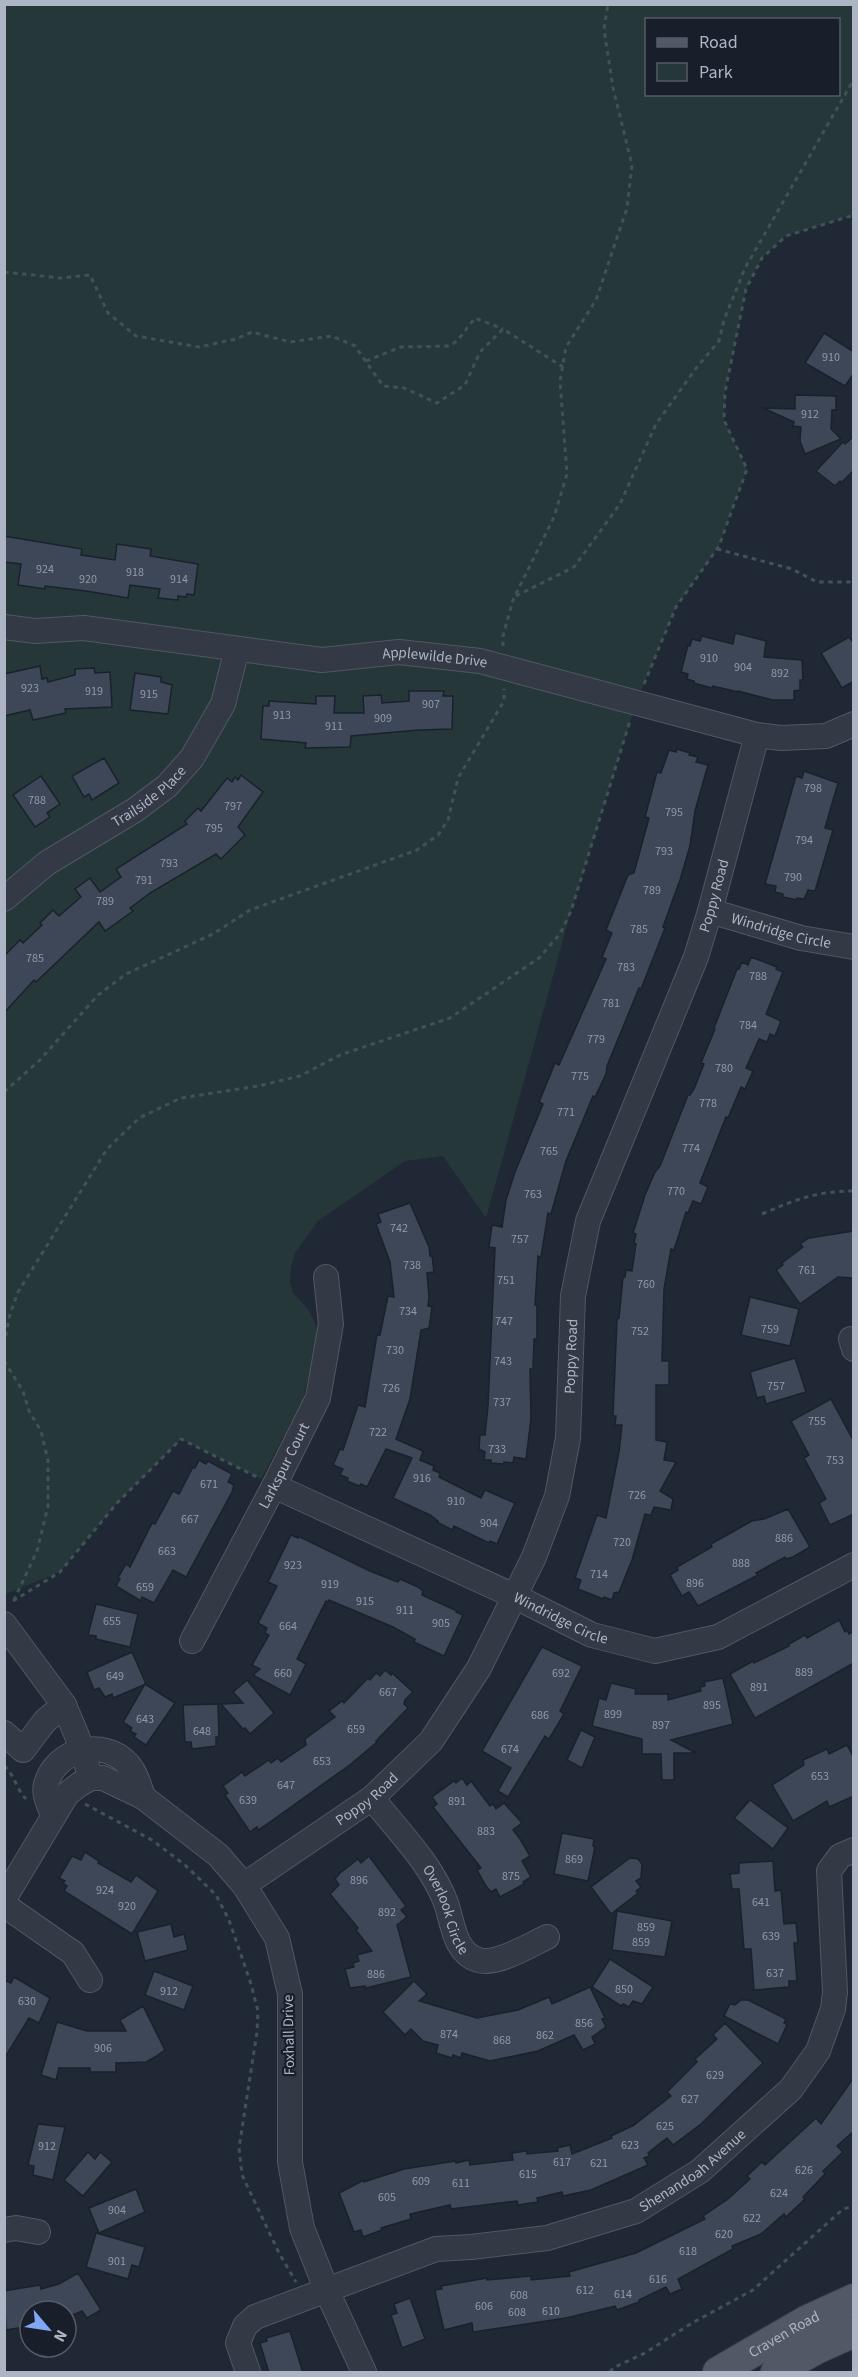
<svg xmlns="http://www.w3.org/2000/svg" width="858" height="2377" font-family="'Source Sans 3',sans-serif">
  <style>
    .green { fill: #253739; fill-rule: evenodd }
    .building { fill: #3e4758; stroke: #1b212c; stroke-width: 1.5 }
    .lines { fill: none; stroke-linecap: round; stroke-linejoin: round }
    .minor-casing { stroke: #515764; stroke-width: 26 }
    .major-casing { stroke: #3d4350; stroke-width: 32 }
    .path { stroke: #415256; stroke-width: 3; stroke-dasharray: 4.5 4.5; stroke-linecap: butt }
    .minor { stroke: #333a46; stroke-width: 24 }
    .major { stroke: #515966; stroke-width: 30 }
    .labels { text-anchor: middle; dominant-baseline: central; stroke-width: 4.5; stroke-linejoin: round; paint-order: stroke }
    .number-label { font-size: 12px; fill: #9199a8 }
    .street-label { font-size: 15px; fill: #adb4c3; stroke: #191f2a }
  </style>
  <rect width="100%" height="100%" fill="#202835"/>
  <path class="green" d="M5 5H853V215L786 236 762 258 746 289 725 392 724 420 747 469 719 546 676 607 636 703 571 911 486 1218 443 1156 405 1161 318 1221 295 1253 291 1267 290 1282 293 1293 308 1309 317 1327 316 1343 303 1400 261 1479 181 1439 117 1503 60 1572 5 1594ZM646 20H838V94H646Z"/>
  <g class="building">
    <polygon points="824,333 854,352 854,373 845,386 805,363"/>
    <polygon points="795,395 836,396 836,410 832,410 831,429 841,439 805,454 800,441 801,427 793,426 794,422 763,408 795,409"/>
    <polygon points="854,436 854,470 841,483 840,481 835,486 816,471 843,442 845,444"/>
    <polygon points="4,536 82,549 81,555 115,560 117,544 151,549 150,556 198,564 194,595 187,594 186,597 178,596 178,600 158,598 160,589 130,585 128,598 86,591 45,586 45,589 18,585 21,564 4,562"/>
    <polygon points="735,633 766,641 764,657 802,660 803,680 800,680 800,690 794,691 794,700 773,700 738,691 738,692 713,686 712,688 694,683 694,681 687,679 688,674 681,672 688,645 690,646 692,639 700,641 702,636 733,644"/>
    <polygon points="849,637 854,644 854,681 842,688 821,653"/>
    <polygon points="40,666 42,679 47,678 48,682 75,675 75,669 94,668 95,673 110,672 112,707 65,709 66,713 33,720 30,710 4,716 4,674"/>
    <polygon points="135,673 161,677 161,682 172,685 168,714 130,710"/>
    <polygon points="409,691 444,691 443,696 453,696 452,729 419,730 351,736 350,747 305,748 306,743 261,739 263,706 269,706 269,701 316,704 316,696 335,696 334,713 364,713 363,696 381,695 382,703 409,701"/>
    <polygon points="677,749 690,753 689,755 698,757 696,762 708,765 695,811 690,846 680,880 663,927 665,928 641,989 639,988 607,1066 606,1074 595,1097 593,1096 566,1161 551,1214 548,1213 541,1257 538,1256 535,1305 537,1305 537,1339 534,1339 533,1369 530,1369 531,1419 526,1459 514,1457 513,1463 504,1462 504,1464 491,1463 491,1460 484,1460 485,1452 479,1449 480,1435 485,1435 488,1406 495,1248 489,1247 492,1225 502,1227 506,1200 515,1172 543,1104 539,1102 555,1063 559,1065 606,959 602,957 612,933 606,930 628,875 634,873 649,818 645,817 657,772 661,773 669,750 676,752"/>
    <polygon points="104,758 119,783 92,800 89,794 84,797 72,776"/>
    <polygon points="804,771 838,783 825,828 833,830 815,891 808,890 804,899 797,898 797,900 783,897 783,894 775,892 776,886 765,884 796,776 802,778"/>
    <polygon points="241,775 263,792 238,827 245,835 221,859 216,854 150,893 130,908 133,911 105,931 99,922 36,982 34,980 4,1013 4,956 20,940 23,943 42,925 40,923 53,910 59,916 81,897 75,889 90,878 100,892 121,877 116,869 187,824 185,821 198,808 201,811 227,778 232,782 235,777 238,780"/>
    <polygon points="41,776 60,804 47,813 50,817 35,827 13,795"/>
    <polygon points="751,957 777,967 776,969 783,972 766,1014 781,1021 775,1036 770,1034 767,1042 759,1039 746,1068 753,1071 745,1089 741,1087 728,1118 726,1117 700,1183 708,1187 701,1204 693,1201 688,1213 686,1212 674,1250 671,1249 664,1289 662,1361 669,1361 669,1385 656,1385 656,1440 667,1442 664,1460 676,1462 660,1491 673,1499 671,1510 654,1507 651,1515 645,1514 632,1560 619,1592 614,1593 612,1600 604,1597 603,1599 578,1589 581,1580 575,1578 597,1515 606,1518 619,1452 622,1425 615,1425 616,1416 613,1416 617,1319 619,1318 623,1277 625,1277 626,1270 632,1271 636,1244 634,1243 636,1234 633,1233 645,1195 655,1172 660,1166 688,1095 690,1095 694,1089 704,1064 701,1063 715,1029 714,1028 737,969 739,969 742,962 748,965"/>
    <polygon points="410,1203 429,1247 430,1256 432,1256 434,1272 427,1273 429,1297 428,1306 432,1307 429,1328 421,1330 410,1399 396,1439 423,1451 420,1460 434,1466 433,1470 440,1473 439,1477 481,1498 485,1490 515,1503 497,1544 490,1541 489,1543 454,1526 452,1530 437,1522 438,1521 430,1515 393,1498 412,1458 386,1449 367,1487 361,1484 359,1486 347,1481 348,1478 340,1475 343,1469 333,1465 340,1449 343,1450 358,1405 365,1407 377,1335 380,1335 388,1296 394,1297 390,1262 376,1224 381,1222 378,1214"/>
    <polygon points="854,1231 854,1278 838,1277 800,1304 776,1270 783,1265 782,1263 803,1247 800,1244 809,1238"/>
    <polygon points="750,1297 799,1309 790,1346 741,1335"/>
    <polygon points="795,1358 806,1392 766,1404 764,1396 757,1398 750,1372"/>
    <polygon points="831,1399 854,1442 854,1514 830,1525 819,1503 826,1499 804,1458 809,1455 791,1421"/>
    <polygon points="199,1460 206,1464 208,1461 232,1474 228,1482 234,1485 232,1492 186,1577 173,1570 154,1603 142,1597 141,1601 116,1586 120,1579 118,1578 126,1564 130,1567 152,1523 155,1524 173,1491 179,1494 193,1467 195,1468"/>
    <polygon points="788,1509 810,1547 793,1557 786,1559 785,1557 756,1573 758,1575 698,1606 689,1592 682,1596 670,1575 678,1570 677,1567 712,1547 711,1544 752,1521 764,1519"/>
    <polygon points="291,1535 298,1538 298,1536 370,1571 398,1582 400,1579 418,1587 423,1591 422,1595 457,1611 456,1612 463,1615 444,1656 414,1642 415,1639 393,1627 329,1600 328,1602 326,1601 297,1659 306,1664 290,1695 253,1675 260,1669 252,1665 269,1635 265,1633 267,1628 258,1623 277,1586 268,1582"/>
    <polygon points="96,1604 138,1614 130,1647 96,1639 96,1636 88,1635"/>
    <polygon points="839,1620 845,1632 847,1630 849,1634 854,1631 854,1663 755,1718 730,1674 753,1661 754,1663 789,1646 789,1644 805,1635 807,1638"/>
    <polygon points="542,1647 582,1666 560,1711 564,1714 549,1739 545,1736 508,1797 498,1791 511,1768 482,1751"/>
    <polygon points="132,1652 146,1684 113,1698 112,1694 105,1697 99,1688 94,1690 87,1672"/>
    <polygon points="385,1670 391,1675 392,1673 413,1692 405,1700 404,1704 408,1708 376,1741 377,1742 351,1764 270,1822 258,1830 257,1827 250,1832 225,1795 228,1793 223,1786 242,1772 245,1776 269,1760 271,1763 278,1758 281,1762 306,1745 305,1739 335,1717 329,1711 342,1701 344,1703 368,1678 370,1680 376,1673 380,1676"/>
    <polygon points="723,1678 733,1724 671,1740 696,1753 674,1753 674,1780 662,1780 661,1754 642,1754 642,1739 592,1726 599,1698 606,1700 611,1683 636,1689 635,1694 668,1694 668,1700 701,1691 700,1687 705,1686 704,1682"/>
    <polygon points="247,1680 274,1713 250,1734 245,1728 243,1729 221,1704 243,1703 233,1692"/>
    <polygon points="145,1684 175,1703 146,1745 134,1737 136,1734 130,1731 132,1728 123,1722"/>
    <polygon points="218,1704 219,1737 216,1737 216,1746 192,1749 191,1742 185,1742 183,1705"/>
    <polygon points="581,1730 595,1737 582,1768 567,1760"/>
    <polygon points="847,1745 854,1758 854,1796 829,1807 827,1801 793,1821 772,1785 804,1765 803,1760 827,1749 829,1754"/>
    <polygon points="462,1778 467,1785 471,1781 490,1806 493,1804 496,1809 504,1803 522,1823 513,1830 520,1839 530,1856 522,1861 531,1877 523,1882 524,1884 500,1897 496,1889 491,1892 486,1886 477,1870 481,1868 433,1807 437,1804 432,1797 454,1781 456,1783"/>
    <polygon points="750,1800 788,1828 773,1849 734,1818"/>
    <polygon points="562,1833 594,1839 593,1846 595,1847 588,1881 554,1874"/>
    <polygon points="85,1852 99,1861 98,1863 131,1882 136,1875 158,1891 132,1934 64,1891 67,1886 63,1883 65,1881 59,1878 72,1856 81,1860"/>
    <polygon points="369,1856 406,1906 401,1910 407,1917 397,1925 411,1977 366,1988 365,1986 350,1988 345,1969 354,1967 353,1963 359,1961 357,1955 372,1951 356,1930 358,1928 330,1894 339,1885 335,1879 340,1873 358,1859 361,1863"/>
    <polygon points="630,1858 638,1859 642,1864 641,1878 636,1881 641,1887 636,1891 638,1893 611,1914 591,1887"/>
    <polygon points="773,1861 775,1891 781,1890 784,1924 796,1923 798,1943 794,1943 797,1981 789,1981 789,1987 754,1990 751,1949 744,1949 739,1889 732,1889 730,1874 739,1873 739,1863"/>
    <polygon points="617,1911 672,1921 665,1957 612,1950"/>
    <polygon points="171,1924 174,1937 184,1934 188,1950 145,1961 137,1932"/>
    <polygon points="610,1959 653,1987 642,2004 633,2001 629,2007 623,2004 621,2006 592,1987"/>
    <polygon points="154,1971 193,1986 184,2010 145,1995"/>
    <polygon points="14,1977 50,1998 39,2023 29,2018 4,2059 4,1980 11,1983"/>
    <polygon points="414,1981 427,1994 419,2001 477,2018 518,2010 549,1997 552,2004 590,1987 605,2018 602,2019 606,2027 592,2037 595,2044 583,2050 574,2035 538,2051 490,2061 462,2053 461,2058 453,2055 452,2058 436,2053 438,2045 423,2041 411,2029 405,2035 383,2012"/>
    <polygon points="741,2000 748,2000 786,2019 784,2023 787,2025 778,2044 724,2016 730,2004 735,2005"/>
    <polygon points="143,2006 165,2050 155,2057 146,2062 116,2063 116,2072 90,2072 90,2068 59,2068 56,2080 41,2075 57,2022 87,2031 126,2031 120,2020"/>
    <polygon points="725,2023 763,2063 701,2124 673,2145 667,2138 648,2153 650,2156 644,2158 648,2165 591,2190 563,2196 562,2192 537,2198 538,2202 518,2205 517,2201 451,2209 450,2205 410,2214 411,2219 381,2228 382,2230 363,2237 361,2230 354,2232 339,2193 364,2180 364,2182 404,2169 456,2161 456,2163 469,2160 470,2165 513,2160 512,2153 527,2151 527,2154 558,2151 557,2148 570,2145 572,2154 612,2138 611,2136 634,2125 671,2096 667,2092 697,2062 695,2059 717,2039 713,2035"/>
    <polygon points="854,2077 854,2131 837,2146 843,2152 823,2171 825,2174 803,2197 805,2199 786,2217 784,2214 761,2234 732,2246 733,2249 678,2279 682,2289 670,2294 666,2287 639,2300 639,2302 617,2310 615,2306 566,2318 473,2332 472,2323 444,2330 436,2296 435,2290 442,2289 441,2286 487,2278 487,2280 531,2276 531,2280 570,2276 569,2272 636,2253 705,2219 703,2216 728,2199 750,2179 747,2176 762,2162 765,2165 816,2118 821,2124"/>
    <polygon points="38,2124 65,2127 53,2180 33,2175 34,2166 28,2165"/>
    <polygon points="88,2152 95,2159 100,2152 112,2162 83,2196 64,2180"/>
    <polygon points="136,2189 145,2212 99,2233 89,2208"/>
    <polygon points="96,2233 145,2247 139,2267 132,2265 128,2279 86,2267"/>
    <polygon points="78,2273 101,2310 87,2318 82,2311 68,2317 66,2311 30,2311 30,2326 6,2330 4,2291 40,2285 41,2289 59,2284"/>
    <polygon points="410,2298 425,2339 402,2348 391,2315 397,2313 394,2304"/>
    <polygon points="290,2331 303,2373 269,2373 260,2343 267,2341 266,2338"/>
  </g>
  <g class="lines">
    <defs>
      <g id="minor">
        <path id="s1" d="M4 627 35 631 84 628 322 660 399 652 480 661 757 735 781 738 826 736 854 724"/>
        <path id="s2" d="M4 899 47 863 135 810 167 786 192 758 223 704 237 649"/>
        <path id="s3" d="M710 911 801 938 854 947"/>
        <polyline points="851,1339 854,1349"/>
        <path id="s4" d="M274 1486 514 1596 592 1635 655 1651 718 1637 854 1565"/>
        <polyline points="4,1624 64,1705 77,1736 91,1778"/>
        <path id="s5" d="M192 1641 274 1486 318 1398 331 1324 326 1277"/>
        <polyline points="4,1733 23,1750 45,1721 64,1705"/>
        <path id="s6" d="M372 1798C398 1831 431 1863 446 1903 453 1923 454 1952 478 1960 496 1966 530 1945 547 1937"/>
        <path d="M53 1816C50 1806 43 1795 46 1784 56 1749 103 1737 128 1764 136 1773 139 1785 143 1797"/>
        <path id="s7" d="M244 1885 372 1798 431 1741 479 1668 534 1557 557 1496 568 1438 573 1296 588 1221 696 957 710 911 757 735"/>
        <polyline points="4,1899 67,1794 80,1784 91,1778 103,1778 143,1797 218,1855 244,1885 277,1938 290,1994 290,2162 302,2228 327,2291 364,2372"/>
        <polyline points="4,1905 73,1953 90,1980"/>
        <polyline points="4,2230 16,2228 38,2232"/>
        <path id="s8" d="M248 2372 238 2343 245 2326 255 2317 436 2249 471 2247 547 2238 636 2211 700 2171 791 2089 818 2051 833 2009 835 1992 829 1871 840 1856 854 1850"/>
      </g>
      <g id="major">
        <path id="s9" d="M718 2372 806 2321 854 2299"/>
        <polyline points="776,2372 816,2349 854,2332"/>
      </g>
    </defs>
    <use href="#minor" class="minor-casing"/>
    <use href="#major" class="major-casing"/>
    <g class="path">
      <polyline points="4,272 61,278 90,275 108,313 136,336 199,347 236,339 252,332 290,342 332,336 355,346 383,386 404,388 437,403 465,385 480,352 503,329 563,367"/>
      <polyline points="366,361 401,347 449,346 457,341 475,318 503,329"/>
      <polyline points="717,549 792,569 817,582 849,582 854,580"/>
      <polyline points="516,596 574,567 620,504 656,424 697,367 719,341 724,320 745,268 854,79"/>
      <polyline points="503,646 503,636 513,600 554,517 567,474 560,381 566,347 596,300 627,208 632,165 613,88 604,29 608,4"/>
      <polyline points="644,684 676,607 719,546 747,469 724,420 725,392 746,289 762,258 786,236 854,215"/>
      <polyline points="4,1092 39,1061 98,995 126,974 213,934 250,910 417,850 438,835 448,820 458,778 504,701 504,689"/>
      <path d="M762 1214C794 1200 817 1191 854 1191"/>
      <polyline points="4,1345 10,1314 18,1292 107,1149 139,1118 181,1098 258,1086 300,1076 340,1055 450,1018 539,958 560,934 571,911 630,721"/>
      <polyline points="4,1361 23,1391 29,1411 41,1431 48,1461 48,1506 37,1551 14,1600"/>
      <polyline points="13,1601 60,1572 117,1503 181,1439 257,1477"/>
      <path d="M4 1766C15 1775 16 1789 26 1799"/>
      <polyline points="85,1804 152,1840 185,1865 216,1895 229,1920 250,1981 258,2011 257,2032 239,2148 242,2175 279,2253 296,2282"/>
      <polyline points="610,2372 613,2368 645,2353 692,2323 753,2290 843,2209 854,2206"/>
    </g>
    <use href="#minor" class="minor"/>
    <use href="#major" class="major"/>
  </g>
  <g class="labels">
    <g class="number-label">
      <text x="831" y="357">910</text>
      <text x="810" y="414">912</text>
      <text x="45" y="569">924</text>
      <text x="135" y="572">918</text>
      <text x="88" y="579">920</text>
      <text x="179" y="579">914</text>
      <text x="709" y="658">910</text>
      <text x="743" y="667">904</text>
      <text x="780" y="673">892</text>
      <text x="30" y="688">923</text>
      <text x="94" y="691">919</text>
      <text x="149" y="694">915</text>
      <text x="431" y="704">907</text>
      <text x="282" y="715">913</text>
      <text x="383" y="718">909</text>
      <text x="334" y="726">911</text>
      <text x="813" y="788">798</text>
      <text x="37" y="800">788</text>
      <text x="233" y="806">797</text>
      <text x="674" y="812">795</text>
      <text x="214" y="828">795</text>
      <text x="804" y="840">794</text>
      <text x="664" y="851">793</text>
      <text x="169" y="863">793</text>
      <text x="793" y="877">790</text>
      <text x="144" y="880">791</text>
      <text x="652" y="890">789</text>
      <text x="105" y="901">789</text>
      <text x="639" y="929">785</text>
      <text x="35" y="958">785</text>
      <text x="626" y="967">783</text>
      <text x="758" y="976">788</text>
      <text x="611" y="1003">781</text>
      <text x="748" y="1025">784</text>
      <text x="596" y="1039">779</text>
      <text x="724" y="1068">780</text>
      <text x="580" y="1076">775</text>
      <text x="708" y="1103">778</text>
      <text x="566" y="1112">771</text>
      <text x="691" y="1148">774</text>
      <text x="549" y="1151">765</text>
      <text x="676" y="1191">770</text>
      <text x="533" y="1194">763</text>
      <text x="399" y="1228">742</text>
      <text x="520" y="1239">757</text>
      <text x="412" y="1265">738</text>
      <text x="807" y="1270">761</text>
      <text x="506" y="1280">751</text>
      <text x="646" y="1284">760</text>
      <text x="408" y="1311">734</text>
      <text x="504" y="1321">747</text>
      <text x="770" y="1329">759</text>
      <text x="640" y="1331">752</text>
      <text x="395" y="1350">730</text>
      <text x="503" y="1361">743</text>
      <text x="776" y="1386">757</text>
      <text x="391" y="1388">726</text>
      <text x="502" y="1402">737</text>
      <text x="817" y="1421">755</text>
      <text x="378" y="1432">722</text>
      <text x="497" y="1449">733</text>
      <text x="835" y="1460">753</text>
      <text x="422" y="1478">916</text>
      <text x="209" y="1484">671</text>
      <text x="637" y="1495">726</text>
      <text x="456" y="1501">910</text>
      <text x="190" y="1519">667</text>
      <text x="489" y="1523">904</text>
      <text x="784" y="1538">886</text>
      <text x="622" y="1542">720</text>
      <text x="167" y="1551">663</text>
      <text x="741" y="1563">888</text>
      <text x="293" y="1565">923</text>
      <text x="599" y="1574">714</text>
      <text x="695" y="1583">896</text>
      <text x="330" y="1584">919</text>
      <text x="145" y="1587">659</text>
      <text x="365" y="1601">915</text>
      <text x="405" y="1610">911</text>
      <text x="112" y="1621">655</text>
      <text x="441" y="1623">905</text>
      <text x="288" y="1626">664</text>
      <text x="804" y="1672">889</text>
      <text x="283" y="1673">660</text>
      <text x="561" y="1673">692</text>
      <text x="115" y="1676">649</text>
      <text x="759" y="1687">891</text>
      <text x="388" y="1692">667</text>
      <text x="712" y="1705">895</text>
      <text x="613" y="1714">899</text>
      <text x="540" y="1715">686</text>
      <text x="145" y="1719">643</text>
      <text x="661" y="1725">897</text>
      <text x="356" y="1729">659</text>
      <text x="202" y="1731">648</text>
      <text x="510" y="1749">674</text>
      <text x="322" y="1761">653</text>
      <text x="820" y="1776">653</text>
      <text x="286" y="1785">647</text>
      <text x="248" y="1800">639</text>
      <text x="457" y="1801">891</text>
      <text x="486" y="1831">883</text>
      <text x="574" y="1859">869</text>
      <text x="511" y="1876">875</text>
      <text x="359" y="1880">896</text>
      <text x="105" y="1890">924</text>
      <text x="761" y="1902">641</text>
      <text x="127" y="1906">920</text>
      <text x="387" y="1912">892</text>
      <text x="646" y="1927">859</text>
      <text x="771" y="1936">639</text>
      <text x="641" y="1942">859</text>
      <text x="775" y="1973">637</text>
      <text x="376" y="1974">886</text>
      <text x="624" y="1989">850</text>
      <text x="169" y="1991">912</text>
      <text x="27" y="2001">630</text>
      <text x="584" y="2023">856</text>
      <text x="449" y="2034">874</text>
      <text x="545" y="2035">862</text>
      <text x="502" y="2040">868</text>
      <text x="103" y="2048">906</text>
      <text x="715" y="2075">629</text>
      <text x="690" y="2099">627</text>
      <text x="665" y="2126">625</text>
      <text x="630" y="2145">623</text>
      <text x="47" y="2146">912</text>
      <text x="562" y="2162">617</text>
      <text x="599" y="2163">621</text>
      <text x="804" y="2170">626</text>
      <text x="528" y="2174">615</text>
      <text x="421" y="2181">609</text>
      <text x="461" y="2183">611</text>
      <text x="779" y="2193">624</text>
      <text x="387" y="2197">605</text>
      <text x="117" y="2210">904</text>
      <text x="752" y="2218">622</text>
      <text x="724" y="2234">620</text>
      <text x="688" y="2251">618</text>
      <text x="117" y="2261">901</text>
      <text x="658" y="2279">616</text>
      <text x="585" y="2290">612</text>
      <text x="623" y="2294">614</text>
      <text x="519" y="2295">608</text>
      <text x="484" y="2306">606</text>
      <text x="551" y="2311">610</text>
      <text x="517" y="2312">608</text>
    </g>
    <g class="street-label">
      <text stroke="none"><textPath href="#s1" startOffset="434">Applewilde Drive</textPath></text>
      <text stroke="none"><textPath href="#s2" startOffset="178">Trailside Place</textPath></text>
      <text stroke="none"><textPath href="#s7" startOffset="1140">Poppy Road</textPath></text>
      <text stroke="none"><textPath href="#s3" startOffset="74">Windridge Circle</textPath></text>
      <text stroke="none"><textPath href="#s7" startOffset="654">Poppy Road</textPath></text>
      <text stroke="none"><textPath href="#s5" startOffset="198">Larkspur Court</textPath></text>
      <text stroke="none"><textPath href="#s4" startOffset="316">Windridge Circle</textPath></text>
      <text stroke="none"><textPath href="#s7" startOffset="150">Poppy Road</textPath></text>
      <text stroke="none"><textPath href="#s6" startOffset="135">Overlook Circle</textPath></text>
      <text transform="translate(289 2035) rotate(-91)">Foxhall Drive</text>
      <text stroke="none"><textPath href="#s8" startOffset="530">Shenandoah Avenue</textPath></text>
      <text stroke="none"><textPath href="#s9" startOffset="76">Craven Road</textPath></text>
    </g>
  </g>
  <rect width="858" height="2377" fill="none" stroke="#adb4c3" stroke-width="12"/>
  <rect x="645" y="18" width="195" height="78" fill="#191f2a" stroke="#545b67" stroke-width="1.5"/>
  <rect x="657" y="38" width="30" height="9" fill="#515966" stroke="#545b67" stroke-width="1.5"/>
  <text x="699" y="48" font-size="18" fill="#adb4c3">Road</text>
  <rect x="657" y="63" width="30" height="18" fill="#253739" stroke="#545b67" stroke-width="1.5"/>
  <text x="699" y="78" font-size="18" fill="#adb4c3">Park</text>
  <g transform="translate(48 2329) rotate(119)"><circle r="28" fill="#191f2a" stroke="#545b67" stroke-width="1.5"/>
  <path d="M0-4.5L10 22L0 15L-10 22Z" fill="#81a6f4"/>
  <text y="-9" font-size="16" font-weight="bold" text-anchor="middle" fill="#adb4c3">N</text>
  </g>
</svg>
